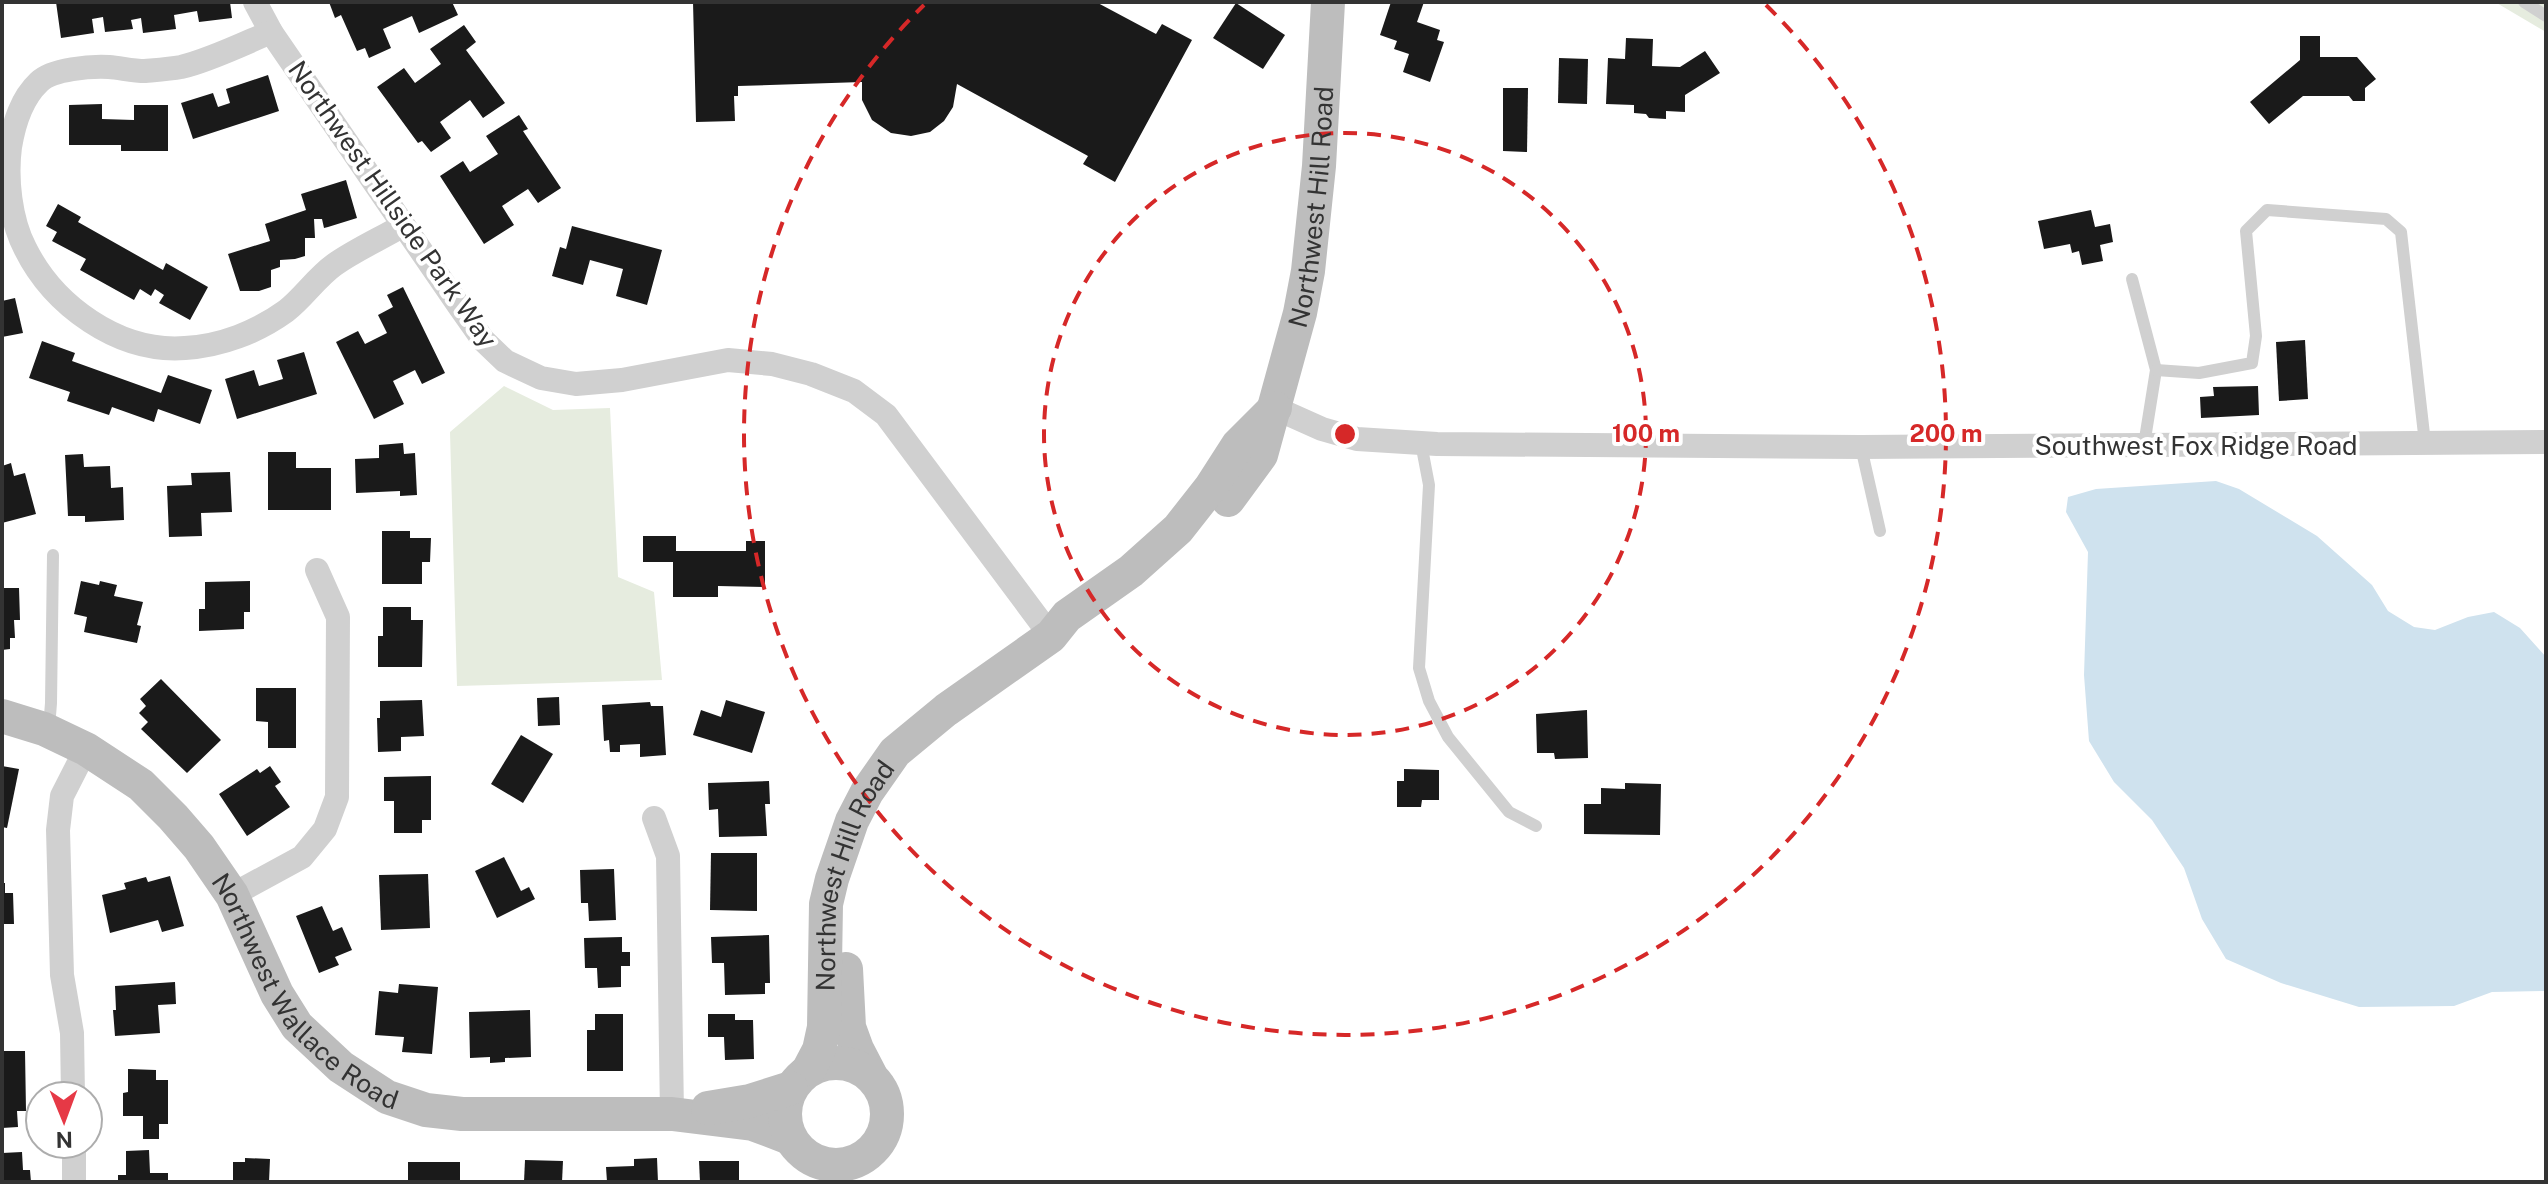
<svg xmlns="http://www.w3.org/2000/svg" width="2548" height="1184" font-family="'Public Sans',sans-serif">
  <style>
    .green { fill: #e6ecdf }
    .water { fill: #cfe2ee }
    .building { fill: #1a1a1a }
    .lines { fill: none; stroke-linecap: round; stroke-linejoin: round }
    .lane { stroke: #d0d0d0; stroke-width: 12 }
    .street { stroke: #d0d0d0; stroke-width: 24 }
    .secondary { stroke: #bdbdbd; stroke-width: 34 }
    .ring { fill: none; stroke: #d62828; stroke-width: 4; stroke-dasharray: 14 10 }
    .labels { text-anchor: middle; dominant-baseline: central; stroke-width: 8; stroke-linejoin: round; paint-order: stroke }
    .street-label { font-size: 26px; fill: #333; stroke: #fff }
    .centre { fill: #d62828; stroke: #fff; stroke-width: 4 }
    .ring-label { font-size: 24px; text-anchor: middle; font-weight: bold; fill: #d62828; stroke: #fff; stroke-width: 8; stroke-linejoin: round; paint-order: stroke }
  </style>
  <rect width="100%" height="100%" fill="#fff"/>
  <g class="green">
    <polygon points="2495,2 2546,2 2546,32"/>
    <polygon points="504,386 553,410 610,408 618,577 654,592 662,680 457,686 450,432"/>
  </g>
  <polygon class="water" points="2216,481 2239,489 2317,536 2372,585 2388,611 2414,627 2435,630 2468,617 2494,612 2520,628 2546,657 2546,991 2492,992 2454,1006 2359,1007 2281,983 2226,959 2202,919 2184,868 2152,820 2114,782 2089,741 2084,675 2088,552 2066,512 2068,497 2096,489"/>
  <g class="building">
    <polygon points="56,2 230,2 232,18 199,22 197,11 174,15 176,29 143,33 141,18 131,20 133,29 105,32 103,17 92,19 94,33 61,38"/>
    <polygon points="329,2 452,2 458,15 419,33 412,16 383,29 391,48 369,58 365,48 357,51 341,15 335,18"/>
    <polygon points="693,2 1096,2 1156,34 1162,24 1192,40 1115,182 1083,164 1088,156 957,84 953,107 944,121 930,132 911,136 891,133 872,120 862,100 862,82 738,86 738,96 734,96 735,121 696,122"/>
    <polygon points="1391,2 1424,2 1417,22 1440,30 1437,40 1444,42 1430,82 1403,72 1409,54 1394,49 1397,41 1380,35"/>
    <polygon points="1236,3 1285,35 1263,69 1213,38"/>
    <polygon points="464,25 476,42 466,50 505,103 483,118 470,100 440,122 451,138 431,152 422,141 418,143 377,87 404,68 415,83 441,64 430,49"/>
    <polygon points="2300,36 2320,36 2320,57 2357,57 2376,79 2365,88 2365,101 2353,101 2349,96 2303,96 2269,124 2250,102 2300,60"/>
    <polygon points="1626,38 1653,39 1652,66 1680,67 1705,51 1720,73 1685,95 1685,112 1666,111 1666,119 1649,118 1646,114 1634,113 1634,105 1606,104 1608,58 1625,59"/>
    <polygon points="1559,58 1588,59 1587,104 1558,103"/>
    <polygon points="268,75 279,111 193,139 181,103 213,93 218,107 230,103 226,89"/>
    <polygon points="1503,88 1528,88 1527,152 1503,151"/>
    <polygon points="102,104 102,119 134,120 134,105 168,105 168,151 121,151 121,145 69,145 69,105"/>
    <polygon points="519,115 528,129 523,131 561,188 538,203 528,189 502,206 514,225 484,244 440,176 463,161 470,172 498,154 486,136"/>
    <polygon points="346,180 357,218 328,227 324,228 322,219 314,219 315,238 305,238 305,256 295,259 280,260 280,267 271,270 271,287 259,291 240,291 228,254 270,241 265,224 306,210 301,194"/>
    <polygon points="58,204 81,217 78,222 163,270 166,263 208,287 190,320 159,303 164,295 155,289 151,296 140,289 134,300 80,270 86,259 52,241 57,232 46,226"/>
    <polygon points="2091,210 2095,227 2110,224 2113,242 2100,245 2103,261 2082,265 2079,251 2072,253 2070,244 2044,249 2038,221"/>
    <polygon points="572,226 662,250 647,305 616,296 623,269 590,260 583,285 552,276 560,247 566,249"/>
    <polygon points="403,287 445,373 422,384 415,370 393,381 404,404 374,419 336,342 358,331 365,344 387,333 378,315 393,307 387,295"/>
    <polygon points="15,298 23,333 2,337 2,301"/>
    <polygon points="2305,340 2308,399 2279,401 2276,342"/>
    <polygon points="42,341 75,353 72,361 161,393 168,375 212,390 200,424 158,409 154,422 112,407 109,415 67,401 70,392 29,378"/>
    <polygon points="304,352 317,394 237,419 225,379 254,370 259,386 283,379 277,360"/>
    <polygon points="2258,386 2259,415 2201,418 2200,397 2214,396 2213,387"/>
    <polygon points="403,443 404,454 415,453 417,495 400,496 400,491 356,493 355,459 379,458 379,445"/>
    <polygon points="268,452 296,452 296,468 331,468 331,510 268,510"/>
    <polygon points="83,454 84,467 110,466 111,488 123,487 124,520 85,522 85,516 68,516 65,455"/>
    <polygon points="11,463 14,476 25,473 36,514 2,523 2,466"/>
    <polygon points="230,472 232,512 201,513 202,536 169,537 167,486 192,485 191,473"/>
    <polygon points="382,531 410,531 410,538 431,538 430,562 422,562 422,584 382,584"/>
    <polygon points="643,536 676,536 676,551 746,551 746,541 765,541 765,587 718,586 718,597 673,597 673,562 643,562"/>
    <polygon points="81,581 99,585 100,581 117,585 114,596 143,602 137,625 141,626 137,643 84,632 87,617 74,614"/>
    <polygon points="250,581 250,612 244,612 244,629 199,631 199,609 205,609 205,582"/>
    <polygon points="2,588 19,588 20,620 14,620 15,638 10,638 10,649 2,650"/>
    <polygon points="383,607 411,607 411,620 423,620 422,667 378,667 378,636 383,636"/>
    <polygon points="161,679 221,740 187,773 141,729 148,722 139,713 146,706 140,699"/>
    <polygon points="256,688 296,688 296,748 268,748 268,722 256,721"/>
    <polygon points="559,697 560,725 538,726 537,698"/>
    <polygon points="422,700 424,736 401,737 401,751 378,752 377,718 380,718 380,701"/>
    <polygon points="726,700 765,712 752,753 693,735 701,710 721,717"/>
    <polygon points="650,702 651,706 663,706 666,755 640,757 640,744 620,745 620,752 610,752 609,740 604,741 602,705"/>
    <polygon points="1587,710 1588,758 1555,759 1554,753 1537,753 1536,714"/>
    <polygon points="521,735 553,754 523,803 491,784"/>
    <polygon points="2,766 19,769 7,828 2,827"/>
    <polygon points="270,766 281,782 275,786 290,807 247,836 219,794 257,769 260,773"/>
    <polygon points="1404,769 1439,770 1439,800 1422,800 1421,807 1397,807 1397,781 1404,781"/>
    <polygon points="431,776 431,820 422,820 422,833 394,833 394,801 384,801 384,777"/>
    <polygon points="769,781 770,804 765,804 767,836 719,837 718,809 709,810 708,783"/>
    <polygon points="1625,783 1661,784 1660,835 1584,834 1584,804 1601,804 1601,788 1625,789"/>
    <polygon points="711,853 757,853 757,911 710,910"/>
    <polygon points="504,857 521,891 529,887 535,899 497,918 475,871"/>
    <polygon points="614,869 616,920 589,921 588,903 581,903 580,870"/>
    <polygon points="428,874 430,928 381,930 379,875"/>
    <polygon points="170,876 184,926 162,932 158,920 110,933 102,895 126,889 124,883 146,877 148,882"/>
    <polygon points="2,883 5,883 5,893 13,893 14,924 2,924"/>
    <polygon points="322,906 333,931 342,927 352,950 335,957 339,965 319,973 296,916"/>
    <polygon points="769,935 770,983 765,983 765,994 725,995 724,963 712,963 711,937"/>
    <polygon points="622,937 622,952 630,952 630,966 621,966 621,987 598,988 597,968 585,968 584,938"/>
    <polygon points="175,982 176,1004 158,1005 160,1033 115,1036 113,1010 116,1010 115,986"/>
    <polygon points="399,984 438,987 432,1054 402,1052 404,1037 375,1035 379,991 398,993"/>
    <polygon points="530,1010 531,1057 505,1058 505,1062 490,1063 490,1057 470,1058 469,1012"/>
    <polygon points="595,1014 623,1014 623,1071 587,1071 587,1030 595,1030"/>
    <polygon points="708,1014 735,1014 735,1020 753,1020 754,1059 725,1060 724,1037 708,1037"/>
    <polygon points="2,1051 25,1051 26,1111 17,1111 18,1127 2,1128"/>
    <polygon points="128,1069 156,1070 156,1080 168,1080 168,1124 159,1124 159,1139 143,1139 143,1116 123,1116 123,1093 128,1092"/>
    <polygon points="149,1150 150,1173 168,1173 168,1182 118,1182 118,1175 126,1175 126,1151"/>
    <polygon points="22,1152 23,1170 30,1170 31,1182 2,1182 2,1153"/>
    <polygon points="245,1158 270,1159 269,1182 233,1182 233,1162 245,1162"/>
    <polygon points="657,1158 658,1182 607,1182 606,1167 634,1166 634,1159"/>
    <polygon points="525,1160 563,1161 562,1182 524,1182"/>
    <polygon points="699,1161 739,1161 739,1182 700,1182"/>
    <rect x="408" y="1162" width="52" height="20"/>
  </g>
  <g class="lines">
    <g class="lane">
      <polyline points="2524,2 2546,16"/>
      <polyline points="2132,279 2156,370 2144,445"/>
      <polyline points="2156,370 2199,373 2252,363 2256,336 2246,231 2267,210 2386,219 2401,232 2425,443"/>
      <polyline points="1421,443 1429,485 1419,668 1429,701 1448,737 1509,812 1536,826"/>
      <polyline points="1861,447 1880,531"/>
      <polyline points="49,728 51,703 53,555"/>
    </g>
    <g class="street">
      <polyline points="255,2 271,32 459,306 483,340 505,361 541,378 576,384 622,380 728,360 772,364 811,374 854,391 886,415 1051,636"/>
      <path d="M271 32C245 43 208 61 181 67 170 69 156 70 145 71 133 71 121 68 109 67 91 66 52 69 39 82 21 99 14 123 10 147 6 178 10 219 25 248 53 305 118 353 185 348 221 346 257 332 286 311 303 298 316 278 334 265 355 250 380 239 402 226"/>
      <polyline points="1275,408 1322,429 1357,439 1437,444 1861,447 2546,442"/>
      <polyline points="654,818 668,856 672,1114"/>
      <polyline points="232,895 302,857 325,829 337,797 338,617 317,570"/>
      <polyline points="73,1096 72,1033 62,975 58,830 62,796 86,749"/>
      <polyline points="74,1144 74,1182"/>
    </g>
    <g class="secondary">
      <path id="s1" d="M1228 500 1261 455 1300 313 1308 271 1319 166 1328 2"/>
      <path id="s2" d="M2 716 44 729 86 749 141 785 173 817 199 847 232 895 277 994 297 1026 341 1067 387 1097 426 1110 462 1114H672L753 1124 790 1138"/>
      <polyline points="846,969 849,1027 857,1049 870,1074"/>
      <circle cx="836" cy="1114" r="51"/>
      <path id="s3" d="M809 1069 819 1050 824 1027 826 904 832 879 852 821 867 792 895 752 946 710 1051 636 1067 616 1131 571 1178 529 1211 487 1238 445 1275 408"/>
      <polyline points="708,1108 750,1101 791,1088"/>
    </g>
  </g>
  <g class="ring">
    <circle cx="1345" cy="434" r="301"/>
    <path d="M1766 5A601 601 0 1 1 924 5"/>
  </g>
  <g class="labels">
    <g class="street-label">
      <text transform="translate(393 204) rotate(55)">Northwest Hillside Park Way</text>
      <text stroke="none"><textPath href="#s1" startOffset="310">Northwest Hill Road</textPath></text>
      <text x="2196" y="445">Southwest Fox Ridge Road</text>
      <text stroke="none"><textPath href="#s3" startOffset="202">Northwest Hill Road</textPath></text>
      <text stroke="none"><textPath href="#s2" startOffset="424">Northwest Wallace Road</textPath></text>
    </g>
  </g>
  <circle cx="1345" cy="434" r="12" class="centre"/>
  <g class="ring-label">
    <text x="1646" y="442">100 m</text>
    <text x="1946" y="442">200 m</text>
  </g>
  <rect width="2548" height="1184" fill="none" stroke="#333333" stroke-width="8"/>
  <g transform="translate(64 1120) rotate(179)"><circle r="38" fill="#ffffff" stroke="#adadad" stroke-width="2"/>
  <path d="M0-6L14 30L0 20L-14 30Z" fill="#e63946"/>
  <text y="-12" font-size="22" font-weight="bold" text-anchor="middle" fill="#333333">N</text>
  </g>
</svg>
